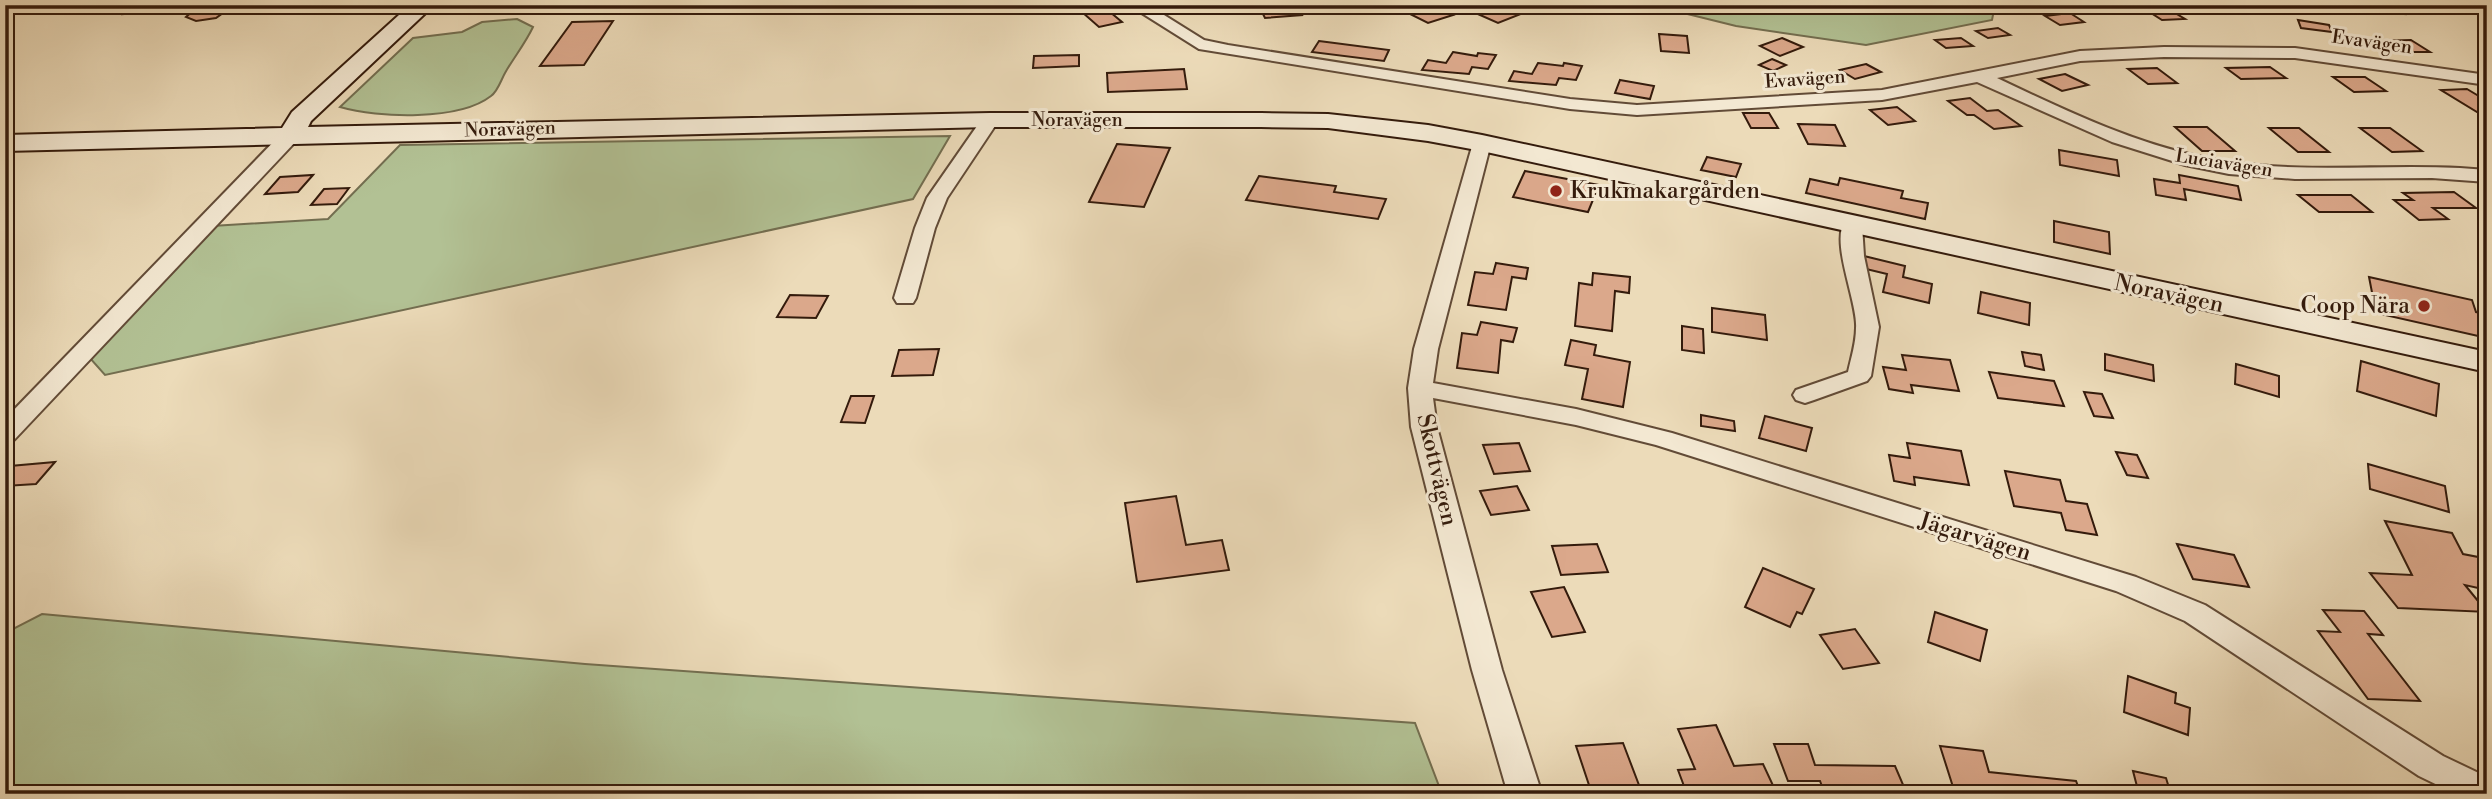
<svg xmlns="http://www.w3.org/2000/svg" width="2492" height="799" font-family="'Libre Bodoni',serif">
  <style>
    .green { fill: #b2c194; stroke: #736e50; stroke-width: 2 }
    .building { fill: #dba88b; stroke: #341b0c; stroke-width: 2 }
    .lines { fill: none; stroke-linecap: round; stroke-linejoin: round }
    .street-casing { stroke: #624b37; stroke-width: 4 }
    .secondary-casing { stroke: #341b0c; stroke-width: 4 }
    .street { fill: #f3e8d2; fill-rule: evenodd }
    .secondary { fill: #f3e8d2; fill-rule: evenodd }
    .poi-dot { fill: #8f2418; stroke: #f3e8d2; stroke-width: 2.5 }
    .labels { text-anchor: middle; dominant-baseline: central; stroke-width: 6; stroke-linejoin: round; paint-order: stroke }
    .far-street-label { font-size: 19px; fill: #341b0c; stroke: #f3e8d2 }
    .poi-label { font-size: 23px; fill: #341b0c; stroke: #f3e8d2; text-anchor: start }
    .street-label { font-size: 23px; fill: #341b0c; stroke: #f3e8d2 }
  </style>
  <rect width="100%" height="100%" fill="#ecdbb9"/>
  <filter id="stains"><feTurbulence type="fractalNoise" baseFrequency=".00286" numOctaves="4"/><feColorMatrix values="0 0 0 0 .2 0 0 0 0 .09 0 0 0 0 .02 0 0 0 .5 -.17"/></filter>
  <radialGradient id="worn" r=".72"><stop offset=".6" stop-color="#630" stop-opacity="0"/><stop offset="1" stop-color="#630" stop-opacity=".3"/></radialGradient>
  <g class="green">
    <polygon points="1651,5 1995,5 1992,20 1866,45 1736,26"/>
    <polygon points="2288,5 2399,5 2405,14"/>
    <path d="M517 19 533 27C525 44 514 57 505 73 501 80 498 91 491 96 459 121 378 118 340 107L413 38 462 32 482 22Z"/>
    <polygon points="950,136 913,199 105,375 89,357 212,226 328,219 400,145"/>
    <polygon points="42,614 585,664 1415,723 1442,794 5,794 5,633"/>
  </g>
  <g class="building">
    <polygon points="136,5 234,5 216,18 196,21 186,17 195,9 124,14"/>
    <polygon points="1297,5 1302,15 1265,18 1259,6"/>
    <polygon points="1399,5 1433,5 1453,15 1428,23 1406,12 1410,10"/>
    <polygon points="1487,5 1543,5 1498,23 1471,11"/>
    <polygon points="1104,7 1122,22 1099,27 1082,12"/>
    <polygon points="2170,10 2185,19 2162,20 2148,11"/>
    <polygon points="2070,13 2084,22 2060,25 2045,16"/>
    <polygon points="2298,20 2329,25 2332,32 2301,28"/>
    <polygon points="613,21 584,65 540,66 572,22"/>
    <polygon points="1998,28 2010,35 1988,38 1976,31"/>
    <polygon points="1659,34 1687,36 1689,53 1661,51"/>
    <polygon points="1782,38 1803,47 1780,56 1760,46"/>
    <polygon points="1961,38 1973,46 1946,48 1935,40"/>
    <polygon points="2411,40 2430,52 2400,52 2381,41"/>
    <polygon points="1319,41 1389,50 1384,61 1312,52"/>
    <polygon points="1453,52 1477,56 1478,53 1496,55 1488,69 1472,67 1469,74 1422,70 1428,60 1446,63"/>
    <polygon points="1079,55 1079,66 1033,68 1034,56"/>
    <polygon points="1772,59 1786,65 1773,71 1759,65"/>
    <polygon points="1538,63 1563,66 1564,63 1582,66 1576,80 1559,78 1556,85 1509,81 1514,71 1532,74"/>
    <polygon points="1866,64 1881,72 1855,79 1840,70"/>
    <polygon points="2270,67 2286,78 2241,79 2226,68"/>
    <polygon points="2157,68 2177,83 2148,84 2128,69"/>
    <polygon points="1184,69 1187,89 1108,92 1107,73"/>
    <polygon points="2065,74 2088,85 2062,91 2039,79"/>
    <polygon points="2333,77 2365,77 2386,91 2354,92"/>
    <polygon points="1620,80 1654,86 1650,99 1615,93"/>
    <polygon points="2467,89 2487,101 2487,112 2477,112 2441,90"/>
    <polygon points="1970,98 1987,111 1998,110 2021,126 1994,129 1974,115 1967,115 1948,101"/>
    <polygon points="1897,107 1915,121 1888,125 1870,110"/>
    <polygon points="1743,113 1769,113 1778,128 1751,128"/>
    <polygon points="1798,124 1835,125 1845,146 1808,144"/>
    <polygon points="2175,127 2207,127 2235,151 2202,151"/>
    <polygon points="2269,128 2299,128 2329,152 2298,152"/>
    <polygon points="2360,128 2390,128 2422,151 2392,152"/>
    <polygon points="1117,144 1170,148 1144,207 1089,202"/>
    <polygon points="2059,150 2117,160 2119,176 2060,165"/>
    <polygon points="1707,157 1741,164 1736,177 1701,170"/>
    <polygon points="1525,171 1599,185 1588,212 1513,197"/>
    <polygon points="313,175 298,192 265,194 280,177"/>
    <polygon points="2179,175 2238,186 2241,200 2184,189 2186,200 2156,195 2154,179 2180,183"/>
    <polygon points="1259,176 1336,186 1334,192 1386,199 1378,219 1246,200"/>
    <polygon points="1840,178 1903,191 1901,198 1928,203 1925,219 1806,193 1810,179 1838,185"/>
    <polygon points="349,188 337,204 311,205 324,189"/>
    <polygon points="2454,192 2476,208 2433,208 2448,219 2419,220 2394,200 2413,200 2403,193"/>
    <polygon points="2298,195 2351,195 2372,212 2319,212"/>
    <polygon points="2054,221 2109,232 2110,254 2054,242"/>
    <polygon points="1864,256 1905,266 1903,277 1932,284 1929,303 1883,292 1887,274 1862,268"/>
    <polygon points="1496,263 1528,268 1526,279 1512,277 1506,310 1468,305 1475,272 1493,274"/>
    <polygon points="1593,273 1630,277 1629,293 1615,291 1612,331 1575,326 1579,283 1592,285"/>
    <polygon points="2369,277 2472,300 2476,312 2487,314 2487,338 2376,313"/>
    <polygon points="1981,292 2030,303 2029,325 1978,313"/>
    <polygon points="790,295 828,296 816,318 777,317"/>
    <polygon points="1712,308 1765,315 1767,340 1712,332"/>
    <polygon points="1481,322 1517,328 1513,342 1501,340 1498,373 1457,368 1462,333 1477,335"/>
    <polygon points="1682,326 1703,329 1704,353 1682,350"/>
    <polygon points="1571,340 1596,345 1594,355 1630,362 1623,407 1582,399 1588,369 1565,365"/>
    <polygon points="939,349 933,375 892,376 899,350"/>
    <polygon points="2022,352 2041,355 2044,370 2025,366"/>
    <polygon points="2105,354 2153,365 2154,381 2105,370"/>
    <polygon points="1902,355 1950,360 1959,391 1911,385 1913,393 1889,389 1883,367 1906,370"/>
    <polygon points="2361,361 2439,384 2436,416 2357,391"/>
    <polygon points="2236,364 2279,376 2279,397 2235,384"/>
    <polygon points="1989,372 2054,381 2064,406 1998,398"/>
    <polygon points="2084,392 2102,394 2113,418 2094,416"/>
    <polygon points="851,396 874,396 865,423 841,422"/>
    <polygon points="1701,415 1734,421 1735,431 1701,426"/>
    <polygon points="1765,416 1812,428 1806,451 1759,438"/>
    <polygon points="1519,443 1530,471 1494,474 1483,445"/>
    <polygon points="1907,443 1961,451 1969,485 1914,477 1915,485 1894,481 1889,455 1910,458"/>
    <polygon points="2116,452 2137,455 2148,478 2127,475"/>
    <polygon points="55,462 36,484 5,486 5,472 10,466"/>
    <polygon points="2368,464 2445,486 2449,512 2370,489"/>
    <polygon points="2005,471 2060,480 2066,501 2087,504 2097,535 2066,530 2061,513 2014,506"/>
    <polygon points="1517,486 1529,510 1491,515 1480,491"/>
    <polygon points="1176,496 1186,545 1222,540 1229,570 1137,582 1125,503"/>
    <polygon points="2385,521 2452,533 2463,554 2478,557 2487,574 2487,590 2465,585 2487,612 2398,608 2370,573 2412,575"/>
    <polygon points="1597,544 1608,572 1561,575 1552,546"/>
    <polygon points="2177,544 2234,555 2249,587 2193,579"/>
    <polygon points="1763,568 1814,589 1802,614 1797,612 1790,627 1745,607"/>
    <polygon points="1564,587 1585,632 1552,637 1531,592"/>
    <polygon points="2323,610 2364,611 2383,635 2368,634 2420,701 2368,699 2318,631 2340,632"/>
    <polygon points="1935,612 1987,630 1980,661 1928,642"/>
    <polygon points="1855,629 1879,663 1843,669 1820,635"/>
    <polygon points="2128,676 2176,693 2175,703 2190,708 2188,735 2124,712"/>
    <polygon points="1716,725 1734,766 1763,764 1777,794 1687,794 1678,770 1695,769 1678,729"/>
    <polygon points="1623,743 1642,793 1592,794 1576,746"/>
    <polygon points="1774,744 1808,744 1815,765 1895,766 1907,794 1825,794 1820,781 1788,781"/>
    <polygon points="1940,746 1983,751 1989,772 2076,781 2081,794 1989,794 1954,790"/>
    <polygon points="2133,771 2166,778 2170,791 2182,794 2139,794"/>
  </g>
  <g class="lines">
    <defs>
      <g id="street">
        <path d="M1129 5H1148L1204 40 1228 45 1570 99 1637 105 1882 90 2080 51 2164 47 2295 48 2487 75V85L2295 58 2164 57 2080 61 1997 78C2071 113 2149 151 2231 162 2307 173 2384 164 2460 168L2487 170V182L2432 178 2295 179 2229 174 2185 165 2112 142 1977 82 1882 100 1637 115 1570 109 1199 49Z"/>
        <polygon points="990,115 999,120 947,198 935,228 916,298 913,303 897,303 894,298 915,228 927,198 984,116"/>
        <polygon points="291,129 300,135 298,139 14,440 5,442 5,419 284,131"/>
        <polygon points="1482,137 1491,143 1438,349 1433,383 1576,409 1672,433 2136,577 2205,605 2443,756 2487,777 2487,794 2456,794 2419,776 2185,621 2116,591 1656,445 1576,425 1433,398 1437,427 1502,670 1542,794 1508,794 1472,670 1411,427 1408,388 1414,349 1473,143"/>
        <path d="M1852 219 1859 221 1862 225 1864 256 1879 327 1871 376 1867 381 1814 400 1805 403 1796 400 1793 395 1796 390 1848 372C1851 358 1856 343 1856 328 1858 303 1830 242 1845 221Z"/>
      </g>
      <polygon id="secondary" points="410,5 434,5 311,121 308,127 990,113 1261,113 1328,114 1428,125 1482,135 2487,352 2487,372 1482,151 1428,141 1328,128 1261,127 990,127 5,151 5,135 282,128 292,112"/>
    </defs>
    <use href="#street" class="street-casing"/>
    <use href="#secondary" class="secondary-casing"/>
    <use href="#street" class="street"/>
    <use href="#secondary" class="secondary"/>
  </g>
  <g class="poi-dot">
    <circle cx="1556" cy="191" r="7"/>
    <circle cx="2424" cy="306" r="7"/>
  </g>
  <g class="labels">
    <g class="far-street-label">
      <text transform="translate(2372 42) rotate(8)">Evavägen</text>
      <text transform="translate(1805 79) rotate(-4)">Evavägen</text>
      <text x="1077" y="120">Noravägen</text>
      <text transform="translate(510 129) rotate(-2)">Noravägen</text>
      <text transform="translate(2224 163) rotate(9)">Luciavägen</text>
    </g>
    <g class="poi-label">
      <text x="1570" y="191">Krukmakargården</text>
      <text x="2410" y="306" text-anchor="end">Coop Nära</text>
    </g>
    <g class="street-label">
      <text transform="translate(2169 294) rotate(12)">Noravägen</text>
      <text transform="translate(1437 470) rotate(77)">Skottvägen</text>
      <text transform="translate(1975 537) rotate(17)">Jägarvägen</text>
    </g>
  </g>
  <rect width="2492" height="799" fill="none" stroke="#ecdbb9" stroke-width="28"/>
  <rect x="7" y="7" width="2478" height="785" fill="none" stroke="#341b0c" stroke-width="3.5"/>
  <rect x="14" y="14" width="2464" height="771" fill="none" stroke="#341b0c" stroke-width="2"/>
  <rect width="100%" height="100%" filter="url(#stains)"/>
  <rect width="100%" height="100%" fill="url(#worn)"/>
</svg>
